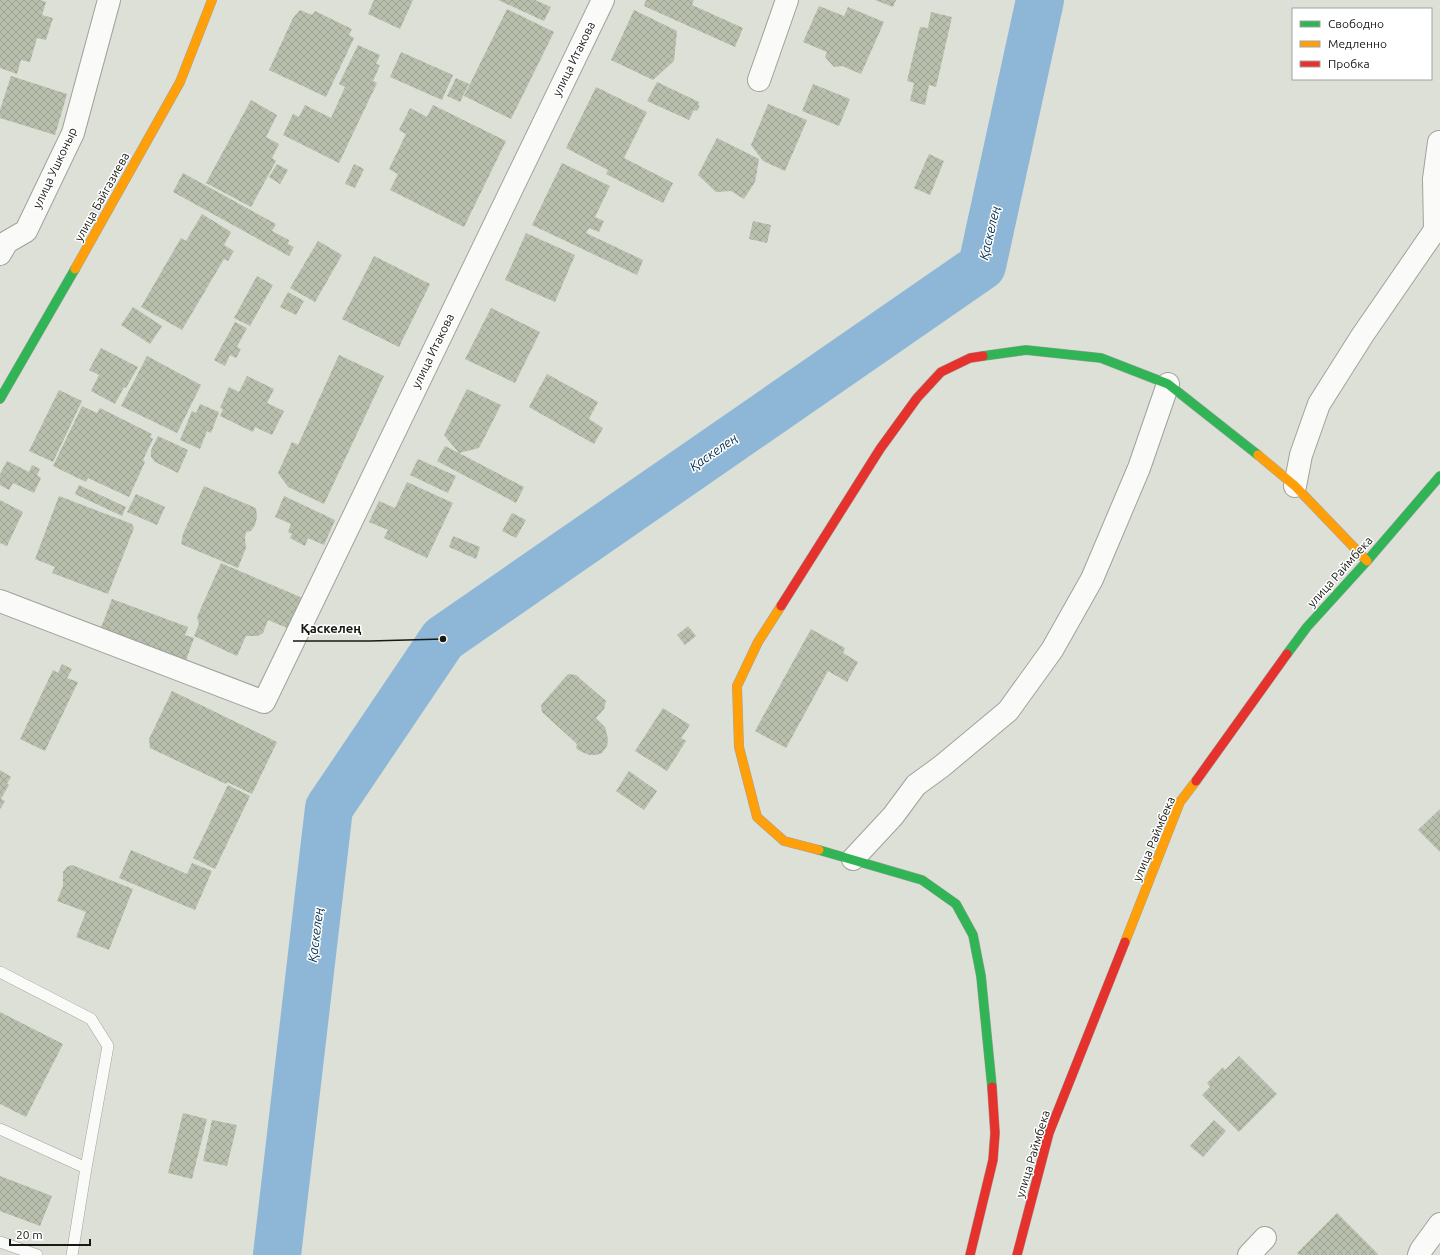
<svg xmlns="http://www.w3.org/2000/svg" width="1440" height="1255" viewBox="0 0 1440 1255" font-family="Ubuntu,sans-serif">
	<defs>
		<pattern id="building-cross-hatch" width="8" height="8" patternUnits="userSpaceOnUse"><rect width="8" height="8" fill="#b8bfad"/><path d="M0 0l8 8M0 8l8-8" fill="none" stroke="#9da494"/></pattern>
	</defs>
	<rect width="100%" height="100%" fill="#dce0d6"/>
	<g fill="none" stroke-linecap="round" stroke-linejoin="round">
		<path stroke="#8eb7d7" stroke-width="48" d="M277 1255 329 808 443 639 982 266 1040 0"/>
	</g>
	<path fill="url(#building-cross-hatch)" d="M0 0H40L46 2 42 15 53 18 46 40 37 38 30 62 21 60 17 74 0 68Z
		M374 0H413L400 29 368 14Z
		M498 0H535L551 7 544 21Z
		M646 0H694L692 5 743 28 735 47 644 6Z
		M875 0H896L893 7Z
		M819 6 844 16 848 7 884 22 861 74 842 66 834 67 825 57 827 52 803 42Z
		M507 9 554 32 511 119 464 96Z
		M300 10 312 15 315 11 352 29 349 35 354 38 326 97 269 70 293 18Z
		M634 10 677 31 674 61 653 80 611 60Z
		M931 12 952 17 936 87 929 85 925 105 910 101 914 83 907 81 920 27 928 28Z
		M358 45 380 55 376 64 380 65 373 81 377 83 339 163 283 135 293 114 299 117 305 105 331 118 345 87 339 84Z
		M401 52 453 75 442 100 390 77Z
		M11 76 67 94 55 135 0 118V110Z
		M456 78 469 84 460 102 447 96Z
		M657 82 699 102 698 105 700 106 697 111 694 110 689 120 647 101Z
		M813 84 850 99 839 126 802 111Z
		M596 87 647 112 624 158 673 183 663 203 606 174 608 170 566 148Z
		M251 100 277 115 266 137 279 144 272 158 276 161 251 207 206 183Z
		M768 104 807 120 785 171 763 161 751 145Z
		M433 105 506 141 464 227 390 190 398 174 389 169 406 134 399 130 410 108 427 117Z
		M717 138 759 159 755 182 744 199 731 191 716 192 698 175Z
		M929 154 944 161 930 195 914 188Z
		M562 163 610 186 595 217 604 221 599 232 589 228 586 233 643 260 637 275 532 225Z
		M277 164 288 170 280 184 269 177Z
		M354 164 364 169 355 188 345 184Z
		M183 173 276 224 272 231 289 240 288 244 294 247 289 256 173 192Z
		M202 214 231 232 224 245 234 251 228 261 224 259 182 330 141 307 181 238 186 241Z
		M753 221 771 225 767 243 749 239Z
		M526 233 575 255 555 302 505 280Z
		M318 241 342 255 315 302 290 288Z
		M374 256 430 284 399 347 342 319Z
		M257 276 273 285 250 326 234 318Z
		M288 292 304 301 296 315 280 307Z
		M133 307 162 326 150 344 121 325Z
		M491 308 540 332 515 383 465 359Z
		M235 322 247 328 237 347 241 349 236 358 230 355 225 366 214 360Z
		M101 348 138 367 126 388 124 387 115 404 91 391 99 375 89 370Z
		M339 355 384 376 324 504 288 487 278 473 292 442 298 445Z
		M147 356 201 385 177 433 121 406Z
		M547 374 598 402 589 419 603 428 594 444 529 407Z
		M247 376 274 389 267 403 284 411 272 435 255 427 253 432 220 416 223 409 220 408 229 387 239 392Z
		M467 389 501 405 479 448 459 453 524 487 516 503 437 461 445 446 459 453 444 435Z
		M59 390 82 401 53 462 29 451Z
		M200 404 219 412 211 433 207 431 200 449 180 440 192 411 196 413Z
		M82 406 97 413 100 408 152 434 150 437 153 439 143 460 145 462 129 497 88 478 86 482 53 466Z
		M158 436 188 450 178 473 155 462 151 457V450Z
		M418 459 456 476 448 493 410 475Z
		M7 461 29 472 32 465 40 469 37 475 41 478 34 493 13 483 9 490 0 485V474Z
		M407 482 453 503 427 558 384 538 388 530 369 522 379 501 395 508Z
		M79 485 126 507 122 516 75 494Z
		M204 486 256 508 257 517 255 525 251 531 246 532 245 538 246 548 238 568 181 544 183 534Z
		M136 494 165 507 157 525 127 512Z
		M59 496 132 524 134 528 108 594 52 573 55 567 35 559Z
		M284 496 335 520 324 545 308 538 305 546 290 538 292 534 288 532 291 524 275 517Z
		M0 500 23 512 7 546 0 543Z
		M512 513 526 520 516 538 502 531Z
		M453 536 480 547 476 559 449 547Z
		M221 563 305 599 292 630 268 620 263 633 258 636H246L237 656 194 636 199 624 197 617Z
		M112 599 188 627 185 635 194 638 183 669 97 638Z
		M688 626 696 636 685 645 677 635Z
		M811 629 845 648 843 653 858 662 847 682 828 671 786 748 755 731Z
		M62 664 72 669 67 678 78 682 45 751 20 739 53 670 58 673Z
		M568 674 576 675 606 701 604 709 596 718 605 727 608 739 607 746 602 753 596 755H589L580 751 576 748 577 744 542 712 541 705Z
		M172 691 277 742 252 794 227 782 226 784 150 748 149 739Z
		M663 708 690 725 681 738 686 741 667 771 635 751Z
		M0 770 11 777 7 784 9 785 1 799 5 801 0 809Z
		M629 771 657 791 644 810 616 791Z
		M228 785 250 796 215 869 193 858Z
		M1440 809V852L1418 830Z
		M131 850 187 874 192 863 212 871 195 910 119 878Z
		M72 865 133 889 109 950 76 937 86 912 57 901 63 886V872L67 867Z
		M0 1012 63 1044 26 1117 0 1104Z
		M1239 1056 1277 1094 1239 1132 1202 1095 1210 1087 1207 1083 1223 1067 1225 1070Z
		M183 1113 207 1119 192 1179 168 1173Z
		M212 1120 237 1125 227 1166 203 1161Z
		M1214 1120 1226 1131 1203 1157 1190 1146Z
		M0 1176 52 1196 40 1226 0 1211Z
		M1337 1213 1378 1254 1377 1255H1299L1297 1253Z"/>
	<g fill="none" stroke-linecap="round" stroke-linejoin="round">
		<defs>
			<path id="lane" d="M0 972 91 1019 108 1046 86 1168 72 1255
				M0 1129 86 1168
				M0 1242 37 1255"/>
			<path id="street" d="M759 80 787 0
				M0 254 7 242 26 231 73 133 109 0
				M1295 486 1301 455 1319 404 1362 336 1435 230 1434 179 1439 142
				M0 601 264 702 603 0
				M853 859 893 816 916 785 942 766 1008 711 1052 650 1092 579 1139 468 1168 384
				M1249 1255 1265 1238
				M1419 1255 1421 1250 1440 1224"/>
			<path id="fast" d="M983 356 1026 350 1101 358 1168 384 1258 455
				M0 399 75 269
				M1287 654 1307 627 1367 561 1440 476
				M819 850 922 880 956 904 973 935 981 976 992 1087"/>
			<path id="slow" d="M75 269 180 82 212 0
				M1258 455 1295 486 1367 561
				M781 606 758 642 737 686 739 747 757 817 784 841 819 850
				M1125 942 1180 802 1196 781"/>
			<path id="jam" d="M781 606 880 449 917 398 941 372 970 358 983 356
				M1196 781 1287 654
				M970 1255 993 1160 995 1133 992 1087
				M1017 1255 1049 1133 1125 942"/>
		</defs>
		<use href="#lane" stroke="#a0a29c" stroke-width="12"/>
		<use href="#street" stroke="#a0a29c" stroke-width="24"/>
		<use href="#fast" stroke="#a0a29c" stroke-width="10"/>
		<use href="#slow" stroke="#a0a29c" stroke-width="10"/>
		<use href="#jam" stroke="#a0a29c" stroke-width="10"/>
		<use href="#lane" stroke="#fafaf9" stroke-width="11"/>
		<use href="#street" stroke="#fafaf9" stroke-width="22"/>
		<use href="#fast" stroke="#30b455" stroke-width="9"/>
		<use href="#slow" stroke="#ff9f0a" stroke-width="9"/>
		<use href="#jam" stroke="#e5322d" stroke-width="9"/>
	</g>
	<g text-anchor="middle" stroke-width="3" stroke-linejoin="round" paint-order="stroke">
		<g font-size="12" fill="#171914" stroke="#fff">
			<text transform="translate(574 59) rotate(-64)" y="4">улица Итакова</text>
			<text transform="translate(55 168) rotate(-65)" y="4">улица Ушконыр</text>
			<text transform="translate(102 197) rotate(-61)" y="4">улица Байгазиева</text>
			<text transform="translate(433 351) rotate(-64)" y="4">улица Итакова</text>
			<text transform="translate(1340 572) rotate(-48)" y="4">улица Раймбека</text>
			<text transform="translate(1154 839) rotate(-67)" y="4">улица Раймбека</text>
			<text transform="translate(1033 1154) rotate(-73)" y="4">улица Раймбека</text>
		</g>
		<g font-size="13" font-style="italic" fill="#002d4d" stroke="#fff">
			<text transform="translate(989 233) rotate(-77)" y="5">Қаскелең</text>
			<text transform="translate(713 452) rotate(-35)" y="5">Қаскелең</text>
			<text transform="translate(315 935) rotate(-83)" y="5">Қаскелең</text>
		</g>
	</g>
	<path fill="none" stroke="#171914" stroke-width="1.5" d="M443 639L370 641H293"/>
	<circle fill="#171914" stroke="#fff" stroke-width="1.5" cx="443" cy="639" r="4"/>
	<g font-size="13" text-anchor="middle" font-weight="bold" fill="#171914" stroke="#fff" stroke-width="3" stroke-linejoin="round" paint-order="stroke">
		<text x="331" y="633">Қаскелең</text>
	</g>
	<rect x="1292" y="8" width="140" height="72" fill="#ffffff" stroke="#a2a3a1"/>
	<rect x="1300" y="21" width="20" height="6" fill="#30b455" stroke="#a2a3a1"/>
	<text x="1328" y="28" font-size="12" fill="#171914">Свободно</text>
	<rect x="1300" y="41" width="20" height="6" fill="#ff9f0a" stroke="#a2a3a1"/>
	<text x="1328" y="48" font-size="12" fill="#171914">Медленно</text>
	<rect x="1300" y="61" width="20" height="6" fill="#e5322d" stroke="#a2a3a1"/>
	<text x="1328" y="68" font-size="12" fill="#171914">Пробка</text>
	<path d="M10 1239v6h80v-6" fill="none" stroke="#171914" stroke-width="2"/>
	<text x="16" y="1239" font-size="12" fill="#171914" stroke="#ffffff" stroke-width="3" paint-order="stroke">20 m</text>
</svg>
